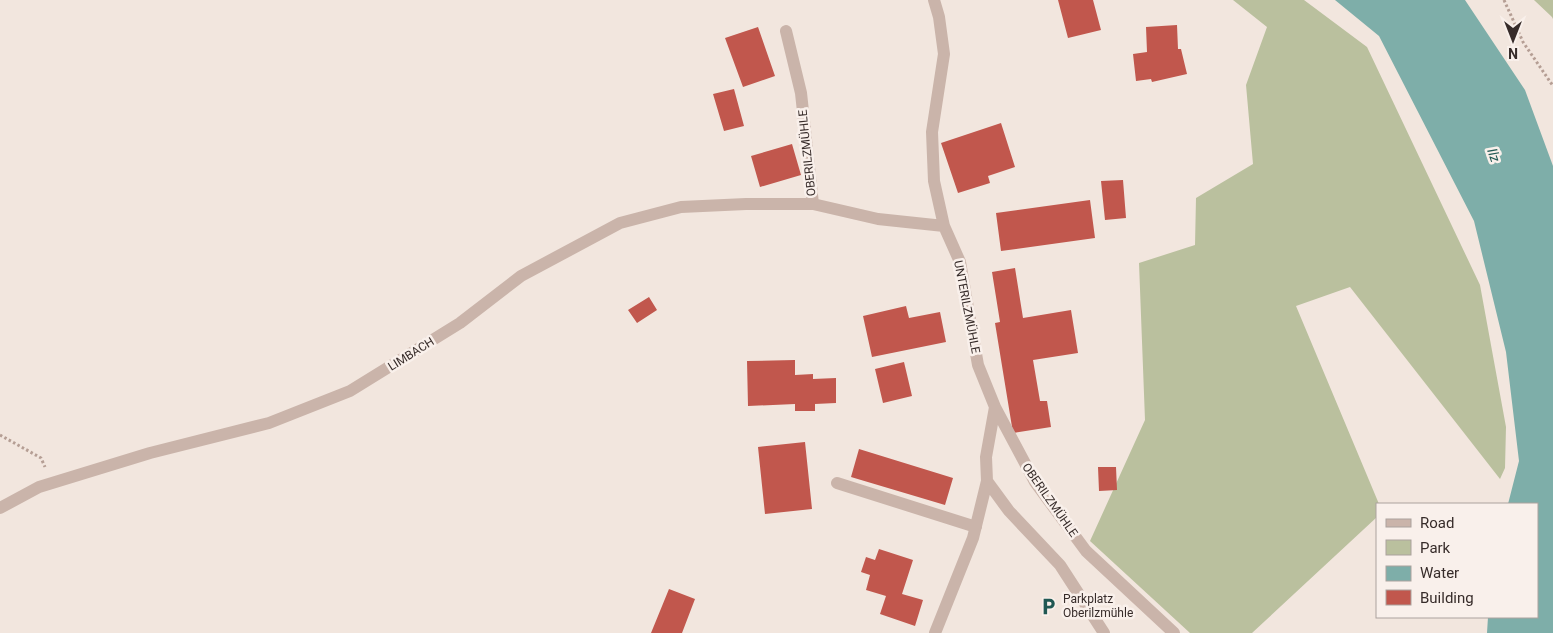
<svg xmlns="http://www.w3.org/2000/svg" width="1553" height="633" viewBox="0 0 1553 633" font-family="Roboto,sans-serif">
	<rect width="100%" height="100%" fill="#f2e6de"/>
	<path fill="#bac09e" d="M1233 0H1304L1367 47 1480 285 1506 427 1505 468 1500 479 1350 287 1296 306 1379 504H1377V517L1252 633H1190L1090 541 1145 420 1139 263 1195 245 1196 198 1253 164 1246 85 1267 27Z
		M1534 0H1553V19L1552 17Z"/>
	<path fill="#7eaea9" d="M1335 0H1465L1525 90 1553 166V633H1487L1488 617H1537V504H1508L1519 461 1506 352 1474 221 1379 36Z"/>
	<path fill="#c1574d" d="M1058 0H1093L1101 30 1068 38Z
		M1177 25 1178 49H1181L1187 74 1152 82 1151 79 1136 81 1133 54 1147 52 1146 27Z
		M758 27 775 76 743 87 725 38Z
		M734 89 744 126 724 131 713 94Z
		M1001 123 1015 167 988 176 990 183 958 193 941 143Z
		M792 144 801 175 760 187 751 156Z
		M1123 180 1126 218 1105 220 1101 181Z
		M1090 200 1095 238 1001 251 996 213Z
		M1015 268 1023 318 1071 310 1078 353 1033 360 1040 401H1047L1051 427 1013 433 995 323 1000 322 992 272Z
		M649 297 657 310 637 323 628 310Z
		M906 306 909 318 940 312 946 342 872 357 863 316Z
		M795 360V375L813 374V379L836 378V403L815 404V411H795V404L748 406 747 361Z
		M904 362 912 396 883 403 875 369Z
		M805 442 812 509 765 514 758 447Z
		M859 449 953 478 945 505 851 477Z
		M1098 467H1116L1117 490 1099 491Z
		M879 549 913 560 902 594 923 600 915 626 880 614 886 596 866 590 870 575 861 572 866 557 875 560Z
		M669 589 695 599 682 633H651Z"/>
	<g fill="none" stroke-linecap="round" stroke-linejoin="round">
		<path stroke="#b59e94" stroke-width="3" stroke-dasharray="2.5 2.5" stroke-linecap="butt" d="M1504 0 1523 42 1553 86
			M0 435 41 458 45 467"/>
		<path stroke="#cab4aa" stroke-width="12" d="M934 0 939 17 944 54 932 132 934 181 944 226 960 262 978 365 995 407 1035 482 1086 551 1174 633
			M786 31 801 93 813 204
			M987 481 1009 511 1060 565 1104 633
			M837 483 976 527
			M0 508 39 487 150 453 269 423 350 391 460 323 521 276 620 223 681 207 746 204H813L878 219 944 226
			M935 633 973 538 987 481 986 457 995 407"/>
	</g>
	<defs>
		<symbol id="parking-bare" viewBox="-9 -9 18 18"><path d="M-3.5-5.5H1a3.5 3.5 0 0 1 0 7H-1V5.5H-3.5ZM-1-3.4V-.6H.8a1.4 1.4 0 0 0 0-2.8Z" fill="#205853" stroke="#f9f0eb" stroke-width="2.5" paint-order="stroke"/></symbol>
	</defs>
	<g fill-rule="evenodd">
		<use href="#parking-bare" x="1036" y="594" width="25" height="25"/>
	</g>
	<g text-anchor="middle" stroke-width="5" stroke-linejoin="round" paint-order="stroke">
		<g font-size="12" fill="#372c2a" stroke="#f9f0eb">
			<text transform="translate(807 153) rotate(-96)" y="4">OBERILZMÜHLE</text>
			<text transform="translate(967 307) rotate(79)" y="4">UNTERILZMÜHLE</text>
			<text transform="translate(411 354) rotate(-32)" y="4">LIMBACH</text>
			<text transform="translate(1050 500) rotate(55)" y="4">OBERILZMÜHLE</text>
		</g>
		<g font-size="12" fill="#372c2a" stroke="#f9f0eb" text-anchor="start">
			<text x="1063" y="603">Parkplatz<tspan x="1063" dy="14">Oberilzmühle</tspan></text>
		</g>
		<g font-size="14" font-style="italic" fill="#205853" stroke="#f9f0eb">
			<text transform="translate(1494 155) rotate(70)" y="5">Ilz</text>
		</g>
	</g>
	<rect x="1376" y="503" width="162" height="115" fill="#f9f0eb" stroke="#aba29e"/>
	<rect x="1386" y="519" width="25" height="8" fill="#cab4aa" stroke="#aba29e"/>
	<text x="1420" y="528" font-size="15" fill="#372c2a">Road</text>
	<rect x="1386" y="540" width="25" height="15" fill="#bac09e" stroke="#aba29e"/>
	<text x="1420" y="553" font-size="15" fill="#372c2a">Park</text>
	<rect x="1386" y="566" width="25" height="15" fill="#7eaea9" stroke="#aba29e"/>
	<text x="1420" y="578" font-size="15" fill="#372c2a">Water</text>
	<rect x="1386" y="590" width="25" height="15" fill="#c1574d" stroke="#aba29e"/>
	<text x="1420" y="603" font-size="15" fill="#372c2a">Building</text>
	<g transform="translate(1513 40) rotate(180)" stroke="#f9f0eb" stroke-width="4" paint-order="stroke">
	<path d="M0-4L9 19L0 12L-9 19Z" fill="#372c2a"/>
	<text y="-8" font-size="14" font-weight="bold" text-anchor="middle" fill="#372c2a">N</text>
	</g>
</svg>
